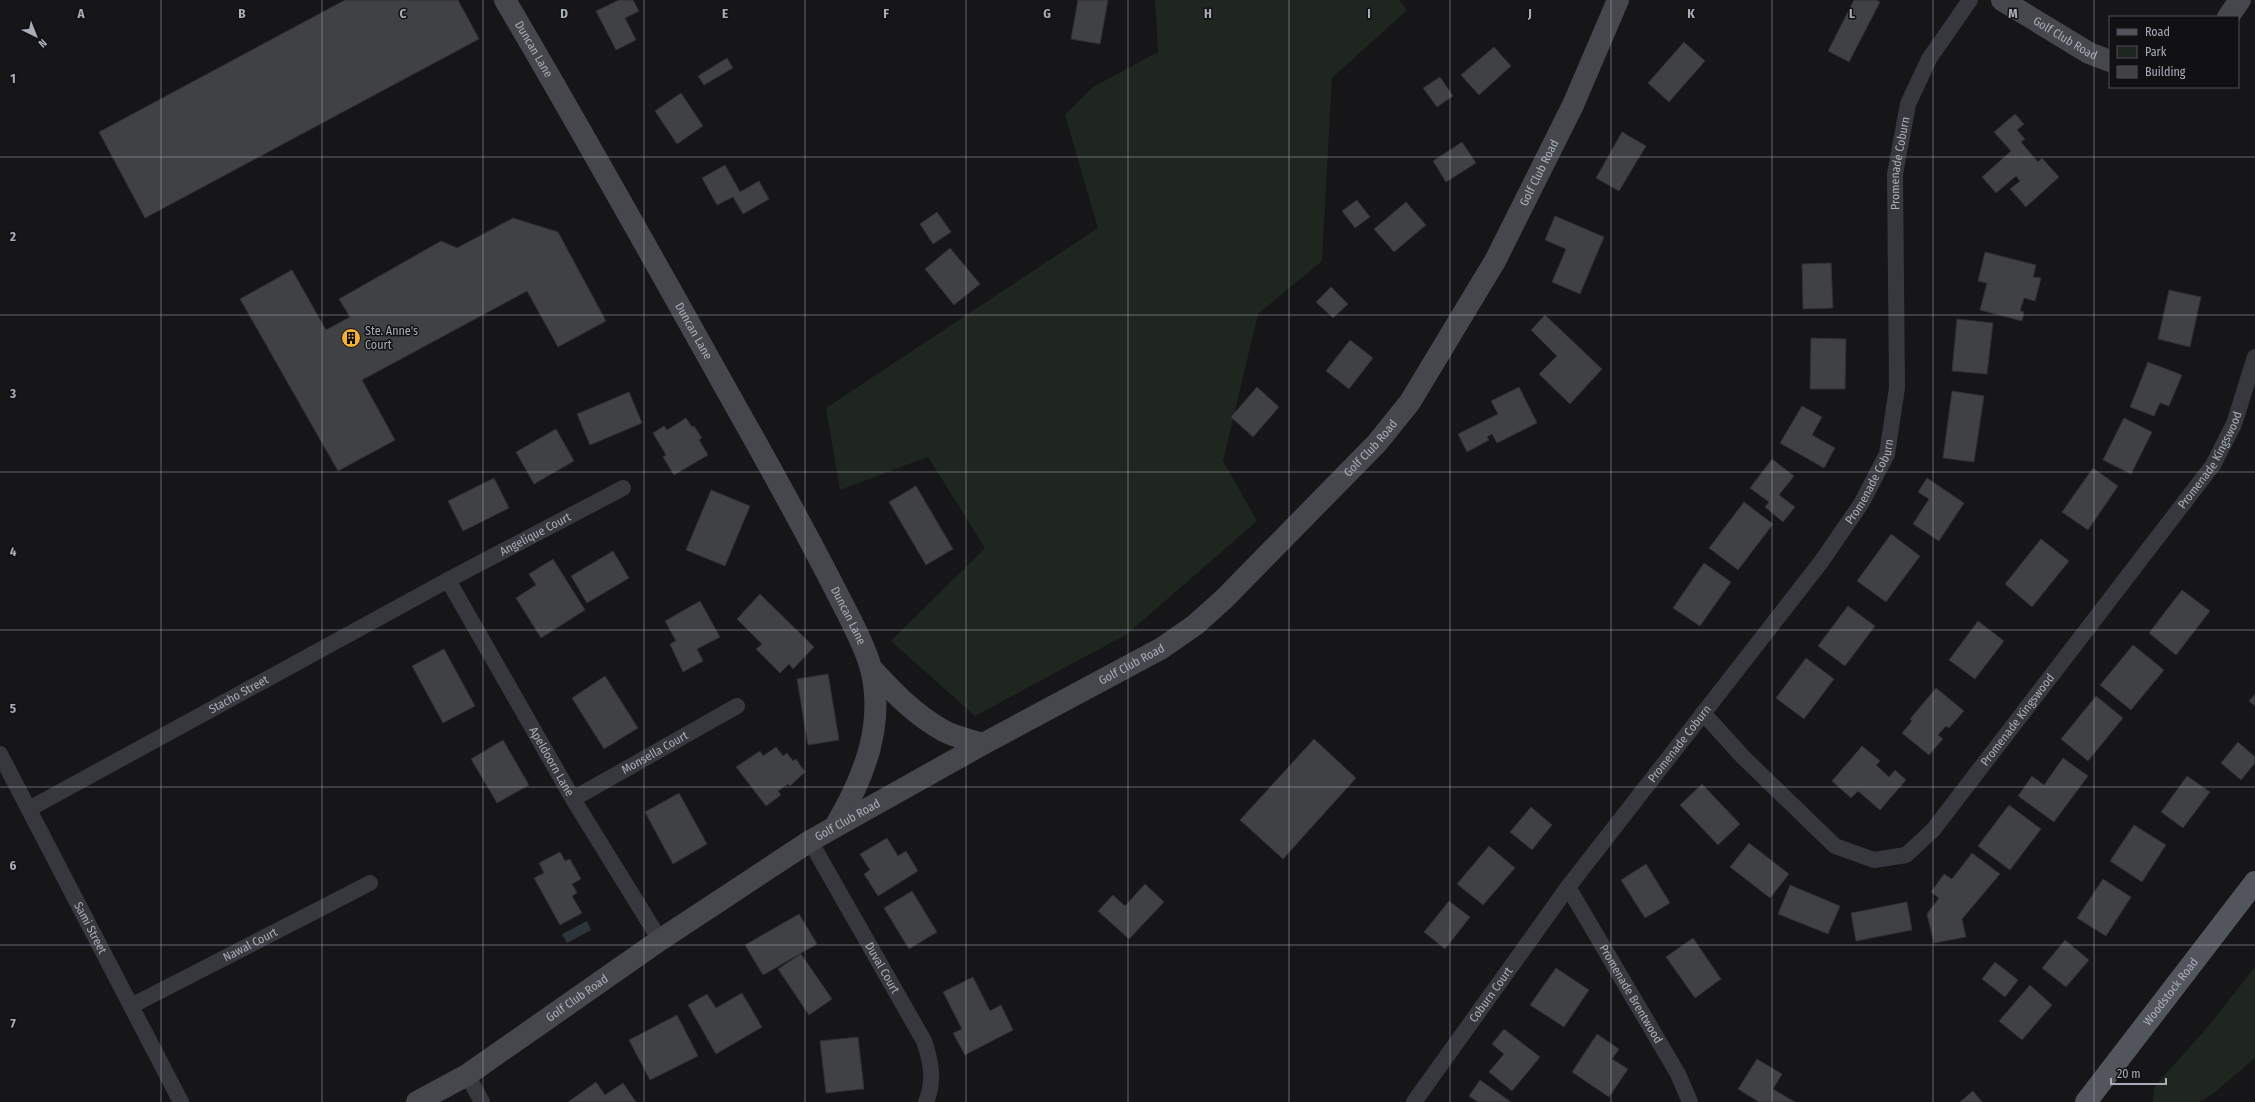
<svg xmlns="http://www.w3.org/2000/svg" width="2255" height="1102" viewBox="0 0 2255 1102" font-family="'Fira Sans Condensed',sans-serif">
	<rect width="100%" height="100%" fill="#161618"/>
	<path fill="#1e261f" d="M1155 0H1399L1407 10 1332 78 1322 261 1258 314 1223 461 1257 521 1127 634 975 716 891 641 985 548 928 457 840 490 826 408 1098 228 1065 115 1093 87 1158 52Z
		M2255 967V1058L2215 1092 2200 1102H2153L2154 1089 2160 1080 2206 1029Z"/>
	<path fill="#2c353c" d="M587 921 591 930 567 943 562 934Z"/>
	<path fill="#404145" stroke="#303034" d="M345 0H458L479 39 145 218 99 132Z
		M619 0H633L639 11 625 18 636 40 616 50 596 11Z
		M1078 0H1108L1100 44 1071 39Z
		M1854 0H1876L1880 2 1849 62 1828 51Z
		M1684 42 1705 61 1669 102 1648 83Z
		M1494 47 1511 66 1479 95 1461 75Z
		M727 58 733 68 704 85 698 76Z
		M1440 77 1453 96 1437 107 1423 88Z
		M681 93 703 126 677 144 655 111Z
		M2015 114 2024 124 2017 130 2025 139 2021 142 2038 162 2042 158 2059 177 2026 207 2010 189 2020 181 2016 176 1996 193 1982 177 2011 151 1994 132Z
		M1622 132 1646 146 1619 191 1596 178Z
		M1462 142 1476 163 1446 182 1433 161Z
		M725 165 740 192 759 181 769 199 743 214 733 197 717 205 702 178Z
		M1357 200 1370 217 1355 228 1342 211Z
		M1406 202 1426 225 1394 252 1374 229Z
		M937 212 951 232 933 244 920 224Z
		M1555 216 1604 237 1580 294 1552 282 1566 249 1545 240Z
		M513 218 558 232 606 321 558 347 527 291 362 380 395 440 338 471 240 299 292 270 326 330 350 317 339 299 441 241 457 248Z
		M950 248 980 284 954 305 925 269Z
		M1985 252 2036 265 2033 277 2041 278 2035 301 2024 298 2020 311 2024 312 2022 321 1980 310 1987 283 1978 281Z
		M1831 263 1833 308 1803 309 1802 264Z
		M1331 287 1348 304 1333 318 1316 302Z
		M2169 290 2201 297 2190 347 2158 339Z
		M1545 315 1602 369 1570 404 1539 374 1557 356 1531 330Z
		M1957 319 1993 323 1987 374 1952 371Z
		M1811 338 1846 339 1845 389H1810Z
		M1350 340 1373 358 1349 389 1326 371Z
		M2148 362 2182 375 2169 406 2160 403 2154 416 2130 407Z
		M1257 387 1279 407 1253 437 1231 417Z
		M1519 387 1537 423 1497 443 1492 434 1487 437 1489 440 1467 452 1458 434 1498 414 1491 401Z
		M1952 391 1984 396 1974 462 1943 458Z
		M629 392 642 423 590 445 577 414Z
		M1802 406 1822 417 1812 435 1835 448 1824 468 1780 443Z
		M686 418 692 427 694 426 702 438 699 440 708 455 674 475 663 457 666 455 653 433 664 426 667 430Z
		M2124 418 2152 432 2131 474 2103 460Z
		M556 429 574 461 534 484 516 452Z
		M1772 459 1794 476 1779 495 1795 507 1783 522 1765 507 1769 502 1750 488Z
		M2093 468 2118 486 2088 530 2062 512Z
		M494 478 509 508 463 531 448 501Z
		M1927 478 1964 503 1939 541 1913 524 1929 499 1918 492Z
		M916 486 953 549 926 565 889 502Z
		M711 490 750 506 725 566 686 550Z
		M1744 502 1773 524 1738 570 1709 548Z
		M1891 534 1920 556 1886 602 1857 581Z
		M2041 539 2069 561 2032 607 2005 584Z
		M613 551 629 578 587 603 571 576Z
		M553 559 585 610 541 638 516 598 536 585 529 574Z
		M1704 563 1731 582 1700 626 1673 608Z
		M2182 590 2210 611 2176 655 2149 633Z
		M760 594 814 647 793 669 789 664 780 673 756 649 762 644 737 619Z
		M700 601 720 637 697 649 703 661 683 672 670 644 676 641 665 621Z
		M1848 606 1875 626 1845 666 1818 646Z
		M1978 621 2004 641 1975 679 1949 660Z
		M2133 645 2164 670 2131 710 2100 685Z
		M444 649 475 706 443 723 412 666Z
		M1806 658 1834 679 1804 719 1776 698Z
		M828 674 839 740 808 745 797 679Z
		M605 676 638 728 604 749 572 698Z
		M1936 688 1964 711 1949 728 1946 726 1938 735 1943 739 1929 755 1902 733 1912 721 1910 719Z
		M2255 694V706L2249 701Z
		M2096 696 2123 718 2088 761 2061 739Z
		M1314 739 1356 778 1283 859 1240 820Z
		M503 740 529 785 497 803 471 759Z
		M2238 742 2255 757V763L2241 780 2221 763Z
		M1862 746 1880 761 1876 765 1889 777 1895 770 1906 780 1880 810 1858 791 1851 798 1832 781Z
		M776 747 783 756 787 753 793 761 796 759 805 772 790 786 788 784 778 791 781 795 766 806 736 767 760 751 763 756Z
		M2063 758 2088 776 2054 822 2018 796 2032 776 2044 785Z
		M2187 776 2210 792 2183 828 2161 812Z
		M1702 784 1740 824 1718 845 1680 805Z
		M679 793 707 844 673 864 645 812Z
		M2009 805 2041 829 2010 870 1978 846Z
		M1531 807 1552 825 1532 850 1510 832Z
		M2134 825 2166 845 2142 882 2110 861Z
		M887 838 898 856 906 851 918 871 878 896 864 874 870 870 860 854Z
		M1749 843 1789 874 1770 898 1730 867Z
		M1489 846 1515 868 1483 905 1457 884Z
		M560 852 565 861 570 859 581 879 572 884 577 893 572 896 582 913 560 925 534 878 544 873 539 863Z
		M1972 853 2000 874 1962 919 1966 937 1934 943 1927 914 1939 898 1931 892 1944 874 1952 879Z
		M1646 864 1670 903 1645 918 1621 880Z
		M2103 879 2131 897 2106 936 2077 918Z
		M1145 884 1164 902 1129 939 1098 911 1113 895 1125 906Z
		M1790 885 1840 906 1828 934 1778 914Z
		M912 891 937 932 909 949 884 908Z
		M1449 901 1470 917 1445 949 1424 932Z
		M1907 902 1912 930 1856 941 1851 913Z
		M799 914 817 944 763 975 745 945Z
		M1693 938 1721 979 1695 998 1666 957Z
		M2065 940 2089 960 2066 987 2042 968Z
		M801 954 832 999 809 1015 778 969Z
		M1995 962 2018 980 2005 997 1982 979Z
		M1556 968 1589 990 1564 1027 1530 1005Z
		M973 977 990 1011 1001 1005 1013 1030 965 1055 953 1033 962 1029 943 992Z
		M2030 985 2052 1005 2022 1040 1999 1021Z
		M742 993 762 1027 716 1054 688 1005 707 994 716 1008Z
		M677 1015 698 1056 650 1080 629 1040Z
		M1504 1029 1540 1057 1512 1091 1489 1072 1504 1054 1492 1044Z
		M1597 1034 1619 1049 1612 1059 1628 1069 1609 1097 1572 1072Z
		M858 1037 864 1089 826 1093 820 1041Z
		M1757 1059 1782 1074 1773 1089 1795 1102H1759L1738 1089Z
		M1480 1080 1511 1102H1478L1469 1096Z
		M596 1082 605 1095 623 1083 636 1102H568Z
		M1973 1091 1982 1102H1960Z"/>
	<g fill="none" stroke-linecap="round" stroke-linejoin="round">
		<g stroke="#37383d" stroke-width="16">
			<path id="s1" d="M448 580 573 799 660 940"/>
			<path id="s2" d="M1703 713 1743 757 1835 846 1874 860 1906 855 1933 830 2213 465 2234 424 2255 357"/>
			<path id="s3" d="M0 754 181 1102"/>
			<path id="s4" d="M573 799 737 706"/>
			<path id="s5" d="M29 809 448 580 623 488"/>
			<path id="s6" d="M810 841 924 1041C931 1061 935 1081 926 1102"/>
			<path id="s7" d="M1568 887 1678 1074 1690 1102"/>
			<path id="s8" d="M131 1006 370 883"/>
			<path d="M467 1075 482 1102"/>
			<path id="s9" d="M1414 1102 1568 887 1821 562 1861 504 1887 454 1897 388 1895 174 1908 104 1929 59 1970 0"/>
		</g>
		<g stroke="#45474d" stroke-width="22">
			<path id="s10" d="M505 0C590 144 671 291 753 437 782 489 810 540 837 593 847 613 866 647 871 669 885 724 864 777 837 823"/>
			<path id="s11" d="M2002 0 2089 53 2110 61"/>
			<path d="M2228 17 2240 0"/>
			<path d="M871 668C893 692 915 715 944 731 955 737 970 740 983 744"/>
			<path id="s12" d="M417 1102 467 1075 660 940 810 841 983 744 1162 648 1195 625 1224 599 1377 443 1410 402 1495 261 1573 105 1618 0"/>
		</g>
		<path stroke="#53555c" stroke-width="22" id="s13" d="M2086 1102 2255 882"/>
	</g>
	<path fill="none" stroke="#a8adb8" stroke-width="1" stroke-opacity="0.55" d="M161 0V1102M322 0V1102M483 0V1102M644 0V1102M805 0V1102M966 0V1102M1128 0V1102M1289 0V1102M1450 0V1102M1611 0V1102M1772 0V1102M1933 0V1102M2094 0V1102M0 157H2255M0 315H2255M0 472H2255M0 630H2255M0 787H2255M0 945H2255"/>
	<defs>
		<symbol id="building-disc" viewBox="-11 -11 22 22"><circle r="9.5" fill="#f2b134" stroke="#111113"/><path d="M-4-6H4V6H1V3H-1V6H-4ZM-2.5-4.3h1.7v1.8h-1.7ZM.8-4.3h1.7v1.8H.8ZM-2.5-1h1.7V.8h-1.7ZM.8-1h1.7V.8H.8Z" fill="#111"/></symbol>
	</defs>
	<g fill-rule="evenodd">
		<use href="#building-disc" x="340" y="327" width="22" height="22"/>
	</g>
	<g text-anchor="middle" stroke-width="3" stroke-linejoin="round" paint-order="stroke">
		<g font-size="12" fill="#a8adb8" stroke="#111113">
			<text dy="4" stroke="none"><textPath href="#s11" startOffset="74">Golf Club Road</textPath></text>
			<text dy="4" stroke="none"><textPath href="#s10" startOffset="57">Duncan Lane</textPath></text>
			<text dy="4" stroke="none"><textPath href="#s9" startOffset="1095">Promenade Coburn</textPath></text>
			<text dy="4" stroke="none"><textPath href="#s12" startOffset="1487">Golf Club Road</textPath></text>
			<text dy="4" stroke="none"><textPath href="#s10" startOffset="381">Duncan Lane</textPath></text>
			<text dy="4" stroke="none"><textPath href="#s12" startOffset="1163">Golf Club Road</textPath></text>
			<text dy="4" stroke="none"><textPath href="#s2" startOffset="761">Promenade Kingswood</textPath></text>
			<text dy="4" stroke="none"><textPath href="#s9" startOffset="771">Promenade Coburn</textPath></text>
			<text dy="4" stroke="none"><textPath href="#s5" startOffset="576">Angelique Court</textPath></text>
			<text dy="4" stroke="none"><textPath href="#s10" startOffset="705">Duncan Lane</textPath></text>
			<text dy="4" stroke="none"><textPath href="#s12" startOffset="839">Golf Club Road</textPath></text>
			<text dy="4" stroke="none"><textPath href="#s5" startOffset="239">Stacho Street</textPath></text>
			<text dy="4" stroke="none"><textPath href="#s2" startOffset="437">Promenade Kingswood</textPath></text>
			<text dy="4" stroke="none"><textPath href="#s9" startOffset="446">Promenade Coburn</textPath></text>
			<text dy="4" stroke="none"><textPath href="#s4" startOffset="94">Monsella Court</textPath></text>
			<text dy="4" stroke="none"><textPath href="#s1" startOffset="209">Apeldoorn Lane</textPath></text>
			<text dy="4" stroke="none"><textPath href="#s12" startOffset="515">Golf Club Road</textPath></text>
			<text dy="4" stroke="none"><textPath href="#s3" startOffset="196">Sami Street</textPath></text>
			<text dy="4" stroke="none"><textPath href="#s8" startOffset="134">Nawal Court</textPath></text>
			<text dy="4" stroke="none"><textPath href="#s6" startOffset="146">Duval Court</textPath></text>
			<text dy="4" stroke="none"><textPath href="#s13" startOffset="139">Woodstock Road</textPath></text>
			<text dy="4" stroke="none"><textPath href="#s9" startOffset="132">Coburn Court</textPath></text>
			<text dy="4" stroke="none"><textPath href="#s7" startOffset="124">Promenade Brentwood</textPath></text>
			<text dy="4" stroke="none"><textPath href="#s12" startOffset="191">Golf Club Road</textPath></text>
		</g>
		<g font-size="12" fill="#a8adb8" stroke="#111113" text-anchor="start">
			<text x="365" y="335">Ste. Anne's<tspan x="365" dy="14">Court</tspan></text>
		</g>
	</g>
	<g font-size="13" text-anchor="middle" font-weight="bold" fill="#a8adb8" stroke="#111113" stroke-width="3" stroke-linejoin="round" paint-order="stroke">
		<text x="81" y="18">A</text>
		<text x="242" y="18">B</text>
		<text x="403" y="18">C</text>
		<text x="564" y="18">D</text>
		<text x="725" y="18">E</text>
		<text x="886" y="18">F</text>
		<text x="1047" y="18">G</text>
		<text x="1208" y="18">H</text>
		<text x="1369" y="18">I</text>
		<text x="1530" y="18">J</text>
		<text x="1691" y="18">K</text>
		<text x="1852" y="18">L</text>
		<text x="2013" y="18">M</text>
		<text x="13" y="83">1</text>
		<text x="13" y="241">2</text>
		<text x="13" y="398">3</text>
		<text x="13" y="556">4</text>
		<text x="13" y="713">5</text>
		<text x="13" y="870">6</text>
		<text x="13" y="1028">7</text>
	</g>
	<rect x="2109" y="16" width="130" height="72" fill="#111113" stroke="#4d4f55"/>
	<rect x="2117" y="29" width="20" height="6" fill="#53555c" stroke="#4d4f55"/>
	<text x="2145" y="36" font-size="12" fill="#a8adb8">Road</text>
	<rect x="2117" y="46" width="20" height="12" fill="#1e261f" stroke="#4d4f55"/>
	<text x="2145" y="56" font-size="12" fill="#a8adb8">Park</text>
	<rect x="2117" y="66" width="20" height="12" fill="#404145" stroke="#4d4f55"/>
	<text x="2145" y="76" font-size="12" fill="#a8adb8">Building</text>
	<g transform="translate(36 36) rotate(137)" stroke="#111113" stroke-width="3" paint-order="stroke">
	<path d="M0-3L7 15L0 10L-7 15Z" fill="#a8adb8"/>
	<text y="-6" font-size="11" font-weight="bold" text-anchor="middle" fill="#a8adb8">N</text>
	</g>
	<path d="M2111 1078v6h55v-6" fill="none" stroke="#a8adb8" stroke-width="2"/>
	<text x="2117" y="1078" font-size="12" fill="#a8adb8" stroke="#111113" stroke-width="3" paint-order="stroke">20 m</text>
</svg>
